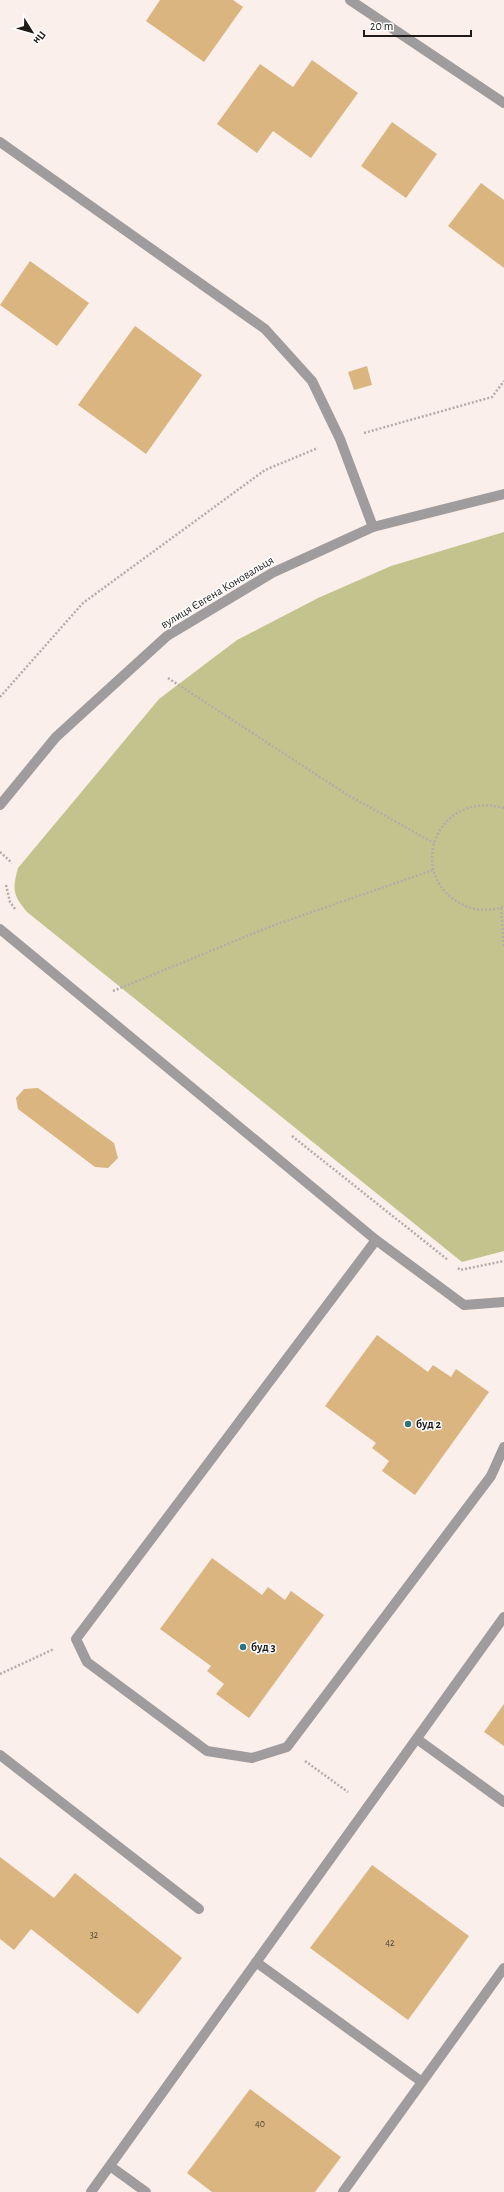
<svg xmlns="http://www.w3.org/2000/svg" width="504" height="2192" viewBox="0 0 504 2192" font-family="'Alegreya Sans',sans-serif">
	<rect width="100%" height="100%" fill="#faefeb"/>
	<path fill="#c3c48d" d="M504 532V1251L462 1262 27 912C13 895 12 890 18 868L159 699 237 640 318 598 391 566Z"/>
	<path fill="#dbb57f" d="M160 0H233L243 7 204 62 146 21Z
		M312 60 358 93 311 158 273 131 257 153 217 124 260 64 293 87Z
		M392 122 437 154 406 198 361 166Z
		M481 183 504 200V268L448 226Z
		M30 261 89 303 57 346 0 305Z
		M135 326 202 375 146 454 78 405Z
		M367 366 372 385 354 390 348 372Z
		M38 1088 114 1143 118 1158 108 1168 95 1167 18 1109 16 1098 24 1089Z
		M377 1335 428 1372 433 1365 451 1377 456 1369 489 1392 415 1495 382 1471 389 1461 372 1448 376 1443 325 1406Z
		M212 1558 262 1595 268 1587 285 1600 291 1591 324 1615 249 1718 216 1694 224 1684 207 1671 211 1666 160 1629Z
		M504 1704V1746L484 1732Z
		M0 1857 54 1898 75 1873 182 1958 138 2014 31 1929 14 1950 0 1939Z
		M372 1865 469 1936 408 2020 310 1948Z
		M250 2089 341 2157 315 2192H212L187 2173Z"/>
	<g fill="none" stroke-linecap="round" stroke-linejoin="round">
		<path stroke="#b4aca9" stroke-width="2.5" stroke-dasharray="2 2" stroke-linecap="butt" d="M364 433 492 397 504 381
			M168 678 346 794 434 843
			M0 697 83 603 265 470 318 448
			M504 808C433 789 403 881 468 907 478 911 494 911 504 906
			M0 852 12 863
			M6 885 10 902 15 909
			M501 908 504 947
			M113 991 269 927 433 870
			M292 1136 448 1260
			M458 1268 460 1270 504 1261
			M0 1674 54 1649
			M305 1761 348 1792"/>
		<path stroke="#a09b9c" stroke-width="10" d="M0 142 265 329 312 381 340 439 373 527
			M0 929 376 1240 464 1305 504 1302
			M376 1240 76 1639 87 1662 207 1751 252 1758 287 1747 491 1476 504 1447
			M417 1739 504 1802
			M0 1755 199 1909
			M256 1962 422 2082
			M110 2166 146 2192
			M91 2192 504 1617
			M343 2192 504 1968"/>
		<path stroke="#a09b9c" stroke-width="10" d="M350 0 504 103"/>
		<path stroke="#a09b9c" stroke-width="10" d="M0 805 56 737 167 636 272 573 373 527 504 494"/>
	</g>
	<g fill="#2b747d" stroke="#fff" stroke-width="1.5">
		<circle cx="408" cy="1424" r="4"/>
		<circle cx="243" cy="1647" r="4"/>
	</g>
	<g text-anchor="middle" stroke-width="3" stroke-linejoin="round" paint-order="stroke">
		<g font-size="10" fill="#4d4232">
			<text x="94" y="1938">32</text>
			<text x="390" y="1946">42</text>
			<text x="260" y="2127">40</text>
		</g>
		<g font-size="12" fill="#1e1b19" stroke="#fff">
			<text transform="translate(217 592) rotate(-31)" y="4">вулиця Євгена Коновальця</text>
		</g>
		<g font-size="12" font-weight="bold" fill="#1e1b19" stroke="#fff" text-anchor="start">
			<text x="416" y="1428">буд 2</text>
			<text x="251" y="1651">буд 3</text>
		</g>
	</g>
	<g transform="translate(32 32) rotate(127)" stroke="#ffffff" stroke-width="3" paint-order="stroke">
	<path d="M0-3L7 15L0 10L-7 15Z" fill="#1e1b19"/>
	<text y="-6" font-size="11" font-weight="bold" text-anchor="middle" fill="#1e1b19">Пн</text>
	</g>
	<path d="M364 30v6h107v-6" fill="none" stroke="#1e1b19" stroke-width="2"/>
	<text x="370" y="30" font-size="12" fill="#1e1b19" stroke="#ffffff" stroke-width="3" paint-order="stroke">20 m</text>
</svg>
